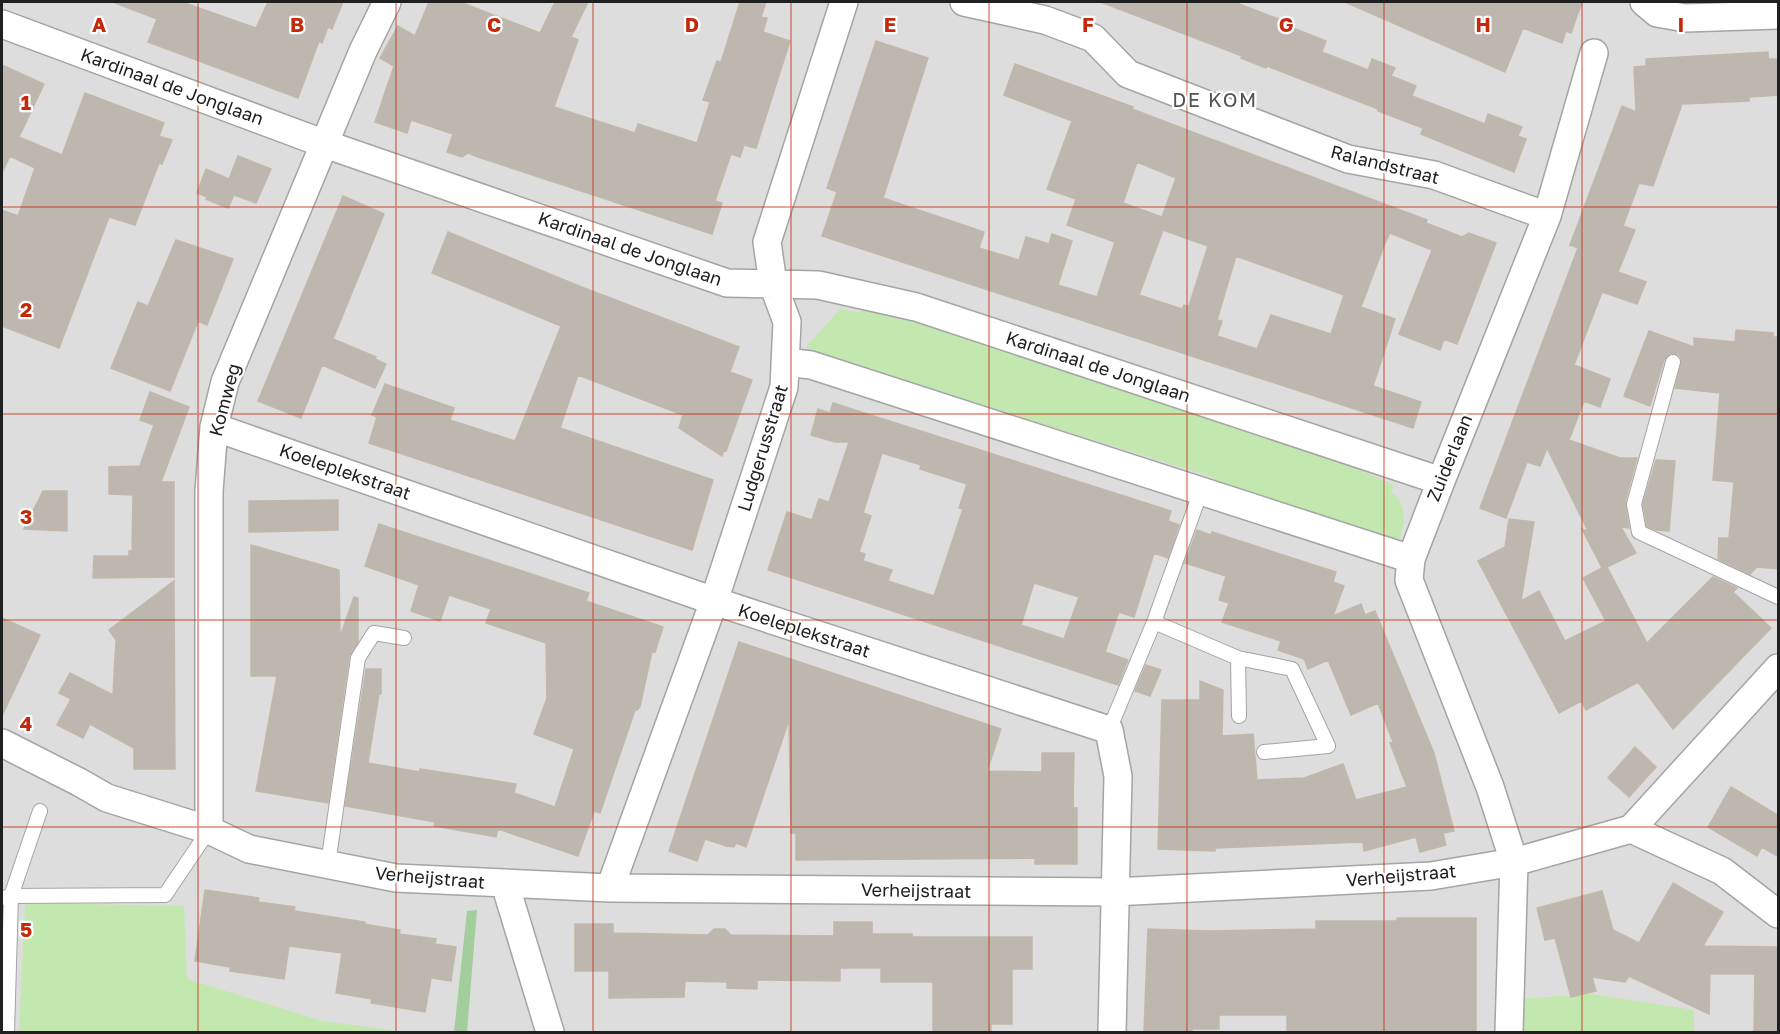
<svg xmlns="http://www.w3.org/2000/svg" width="1780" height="1034" viewBox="0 0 1780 1034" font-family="'Golos Text',sans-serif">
	<rect width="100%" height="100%" fill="#f0eee7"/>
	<path fill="#dedddd" d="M2 2H1778V1032H2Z"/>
	<path fill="#c2e7af" d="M861 306 896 313 1290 440 1394 485 1391 492C1407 502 1405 522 1400 538L1390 540 1348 529 1345 522 1217 482 1212 477 807 350V346L840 309 860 313Z
		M25 903 184 906 187 979 322 1021 405 1032H19Z
		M1592 994 1694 1010V1032H1515V999Z"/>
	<path fill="#a4cd9e" d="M477 910 467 1032H454L467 911Z"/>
	<path fill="#bdb7b0" stroke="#c1b8aa" stroke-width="1.5" fill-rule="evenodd" d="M115 2H182L256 28 268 2H343L332 29 328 27 322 43 319 41 298 98 148 42 157 19 115 3Z
		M429 2H460L540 33 555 2H588L571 37 578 40 554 107 635 133 638 124 697 143 710 102 703 100 717 61 721 62 740 2H766L761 17 767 18 763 32 790 41 756 148 744 145 740 157 731 154 715 201 722 203 712 234 478 157 468 153 462 157 447 152 453 134 411 120 407 133 375 122 394 66 380 58 398 26 415 36Z
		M1104 2H1234L1284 21 1283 24 1326 41 1322 52 1368 70 1372 59 1395 68 1391 76 1416 86 1412 96 1485 124 1488 114 1522 127 1518 136 1526 139 1514 172 1421 134 1423 128 1378 111V109L1267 66 1266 68 1241 58 1242 56 1103 3Z
		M1345 2H1582L1571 33 1566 31 1562 43 1523 28 1505 72Z
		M876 41 928 58 883 198 984 232 979 248 1019 260 1026 237 1049 244 1052 234 1072 241 1058 285 1097 297 1115 242 1067 225 1076 199 1047 189 1072 121 1004 95 1015 64 1133 107 1132 109 1195 133 1427 220 1426 223 1462 237 1469 233 1496 243 1457 344 1444 339 1440 350 1399 334 1432 250 1390 233 1385 243 1361 307 1395 319 1373 386 1421 402 1413 428 822 236 837 192 827 188ZM1137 162 1176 178 1162 217 1123 203ZM1163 230 1208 246 1189 306 1184 305 1182 309 1139 295ZM1236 256 1344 295 1331 334 1271 315 1257 349 1217 336 1222 321 1217 320Z
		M1768 52V59H1779V95L1749 97V101L1682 104 1653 186 1639 183 1623 226 1635 230 1618 272 1646 282 1637 304 1602 292 1574 365 1610 379 1600 407 1584 401 1569 440 1620 458H1637L1625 502 1629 528 1621 527 1636 553 1607 567 1647 643 1713 577 1737 588 1733 592 1771 628 1673 729 1638 682 1586 710 1581 701 1559 713 1478 561 1505 547 1509 519 1534 522 1521 601 1539 591 1565 641 1606 621 1583 578 1602 568 1582 529 1588 531 1547 448 1540 466 1527 462 1506 518 1480 508 1578 248 1570 245 1622 106 1636 112 1634 67 1646 66V59Z
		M2 65 44 84 19 137 62 155 85 93 164 123 159 136 172 140 162 164 159 163 135 225 109 217 59 348 2 326V210L18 216 35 168 10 156 2 173Z
		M238 156 271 169 256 203 234 195 228 208 206 199 207 197 197 193 206 169 229 179Z
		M343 196 384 214 333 339 376 357 375 359 386 364 375 388 322 365 301 418 258 401Z
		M448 232 579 286 739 347 730 372 752 380 726 451 724 450 722 456 679 428 683 415 578 375 560 428 713 480 692 550 369 443 377 417 372 415 385 384 454 408 450 420 515 441 561 326 432 273Z
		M176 240 233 259 207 325 198 321 170 391 111 368 138 302 148 306Z
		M1736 330 1773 333V337H1779V569L1757 567 1750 574 1718 559 1719 538H1729L1734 482 1713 480 1720 393 1675 388 1682 360 1679 355 1671 353 1664 360 1650 406 1624 396 1649 331 1694 347V338L1735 342Z
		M150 392 189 407 161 482H174V577L93 578 94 556H129V551H132L133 495 109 494V467L140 466 154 425 140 420Z
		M833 403 1171 511 1168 521 1179 525 1168 558 1154 553 1134 617 1119 612 1105 652 1128 660 1118 685 768 570 787 512 812 520 819 499 829 502 849 442H835L811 435 818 409 830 413ZM882 453 921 465 920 469 967 484 959 508 963 509 934 596 888 581 892 570 863 561 865 554 859 552 871 516 863 513ZM1034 583 1079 597 1064 639 1021 625Z
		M1656 460 1675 461 1669 531 1656 530 1647 526 1643 504Z
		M43 491H67V531L24 529Z
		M338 500V530L249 532V501Z
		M379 524 589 593 586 601 663 627 655 652 652 651 640 707 637 710H635L600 813 594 811 578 856 498 829 496 837 434 826 435 822 345 806 366 669H381V694H379L368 763 420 772V769L516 784 514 793 555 807 574 749 534 734 547 698 546 643 486 623 491 609 449 595 440 621 411 611 419 585 365 566Z
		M1197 530 1211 535 1212 532 1336 572 1333 582 1344 586 1333 616 1361 604 1365 615 1375 611 1434 753 1454 831 1443 833 1446 845 1420 852 1416 837 1364 851 1363 842 1215 848V851L1158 849 1162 700H1200V681L1223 690 1222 736 1253 734 1257 780 1304 778 1343 764 1356 800 1407 787 1390 743 1393 742 1378 703 1351 715 1328 660 1308 669 1304 659 1278 650 1281 641 1222 622 1229 603 1219 600 1226 576 1185 563Z
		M251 545 339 570 340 637 354 597 358 598V642L349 657 328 803 256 791 277 676H251Z
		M174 581 175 769H134V748L90 724 83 738 57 725 71 699 59 693 70 673 113 695 116 640 109 630Z
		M2 618 40 635 2 716Z
		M739 642 1001 729 987 771 1042 772V753H1074L1073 808H1077V864H1035V858L796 860V833H791L789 720 746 847 736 843 734 847 726 846 705 839 697 861 669 851Z
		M1146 665 1161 670 1150 696 1135 691Z
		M1635 747 1656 767 1629 797 1608 778Z
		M1731 787 1779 816V857L1762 847 1757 856 1708 827Z
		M1673 883 1723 912 1703 946 1777 947V952H1779V1032H1754L1755 974H1710L1709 1014 1629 976 1625 982 1592 977 1596 991 1571 997 1555 938 1545 940 1537 908 1602 891 1613 930 1639 943Z
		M205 890 259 898 258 902 295 907 294 911 365 922 364 924 400 930 399 934 436 939 435 944 456 947 451 981 431 978 425 1012 371 1003 372 999 336 993 342 953 289 946 284 979 230 971V967L195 961Z
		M1397 918H1476V1032H1287V1015H1219V1029H1192V1032H1144L1148 929 1210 931 1316 929V921H1397Z
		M834 922H872V934H912V937H1032V969H1012V1024H991V1032H933V982H881V968H840V981L757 980V989L727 988V982L685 981 684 997 609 998V971H575V924H613V933L708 935 714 929H725L731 935 834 936Z"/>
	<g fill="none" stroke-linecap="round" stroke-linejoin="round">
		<defs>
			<path id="lane" d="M1673 362 1634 504 1639 532 1778 597
				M1154 622 1201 491
				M1238 658 1239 716
				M1109 730 1154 622 1238 658 1292 669 1328 746 1264 752
				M40 811 11 896 165 895 209 830
				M328 864 358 658 374 633 404 638
				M2 898 11 896 7 1032"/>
			<path id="street" d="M964 2 1045 20 1093 38 1128 74 1348 159 1434 175 1547 216
				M1644 2 1657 13 1685 18 1778 15
				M2 24 325 144 727 283 818 285 916 307 1441 481
				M785 362 811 365 1411 559
				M214 427 714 601 1109 730 1118 776 1112 1032
				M2 743 79 782 107 798 209 830 249 849 396 878 610 888 1114 892 1431 876 1514 862 1631 829 1778 668
				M1631 829 1722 871 1778 914
				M209 830V491L214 427 225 382 363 51 387 2
				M505 884 550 1032
				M610 888 714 601 784 387 787 322 773 284 767 242 844 2
				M1509 1032 1514 862 1490 787 1409 580 1411 559 1441 481 1547 216 1594 53"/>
		</defs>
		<use href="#lane" stroke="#a4a4a4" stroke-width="16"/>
		<use href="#street" stroke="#a4a4a4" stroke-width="30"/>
		<use href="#lane" stroke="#fff" stroke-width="14"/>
		<use href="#street" stroke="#fff" stroke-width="27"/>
	</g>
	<path fill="none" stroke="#c5280a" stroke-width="1.5" stroke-opacity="0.55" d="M198 2V1032M396 2V1032M593 2V1032M791 2V1032M989 2V1032M1187 2V1032M1384 2V1032M1582 2V1032M2 207H1778M2 414H1778M2 620H1778M2 827H1778"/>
	<g text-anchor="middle" stroke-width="4.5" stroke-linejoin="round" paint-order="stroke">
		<g font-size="18" fill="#202020" stroke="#fff">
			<text transform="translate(172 87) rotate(20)" y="6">Kardinaal de Jonglaan</text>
			<text transform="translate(1385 165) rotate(14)" y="6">Ralandstraat</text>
			<text transform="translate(630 249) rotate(19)" y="6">Kardinaal de Jonglaan</text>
			<text transform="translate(1098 367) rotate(18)" y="6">Kardinaal de Jonglaan</text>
			<text transform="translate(225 400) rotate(-75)" y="6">Komweg</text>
			<text transform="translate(763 448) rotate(-73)" y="6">Ludgerusstraat</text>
			<text transform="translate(1450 458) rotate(-68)" y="6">Zuiderlaan</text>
			<text transform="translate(345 472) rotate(19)" y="6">Koeleplekstraat</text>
			<text transform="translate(804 631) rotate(18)" y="6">Koeleplekstraat</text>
			<text transform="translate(1401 876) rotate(-5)" y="6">Verheijstraat</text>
			<text transform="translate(430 878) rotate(5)" y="6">Verheijstraat</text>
			<text transform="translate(916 891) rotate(1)" y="6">Verheijstraat</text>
		</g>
		<g font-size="20" letter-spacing="1.5" fill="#535353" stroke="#fff">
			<text x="1215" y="107">DE KOM</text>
		</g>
	</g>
	<g font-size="20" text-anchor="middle" font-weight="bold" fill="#c5280a" stroke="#fff" stroke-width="4.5" stroke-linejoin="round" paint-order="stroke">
		<text x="99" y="32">A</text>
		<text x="297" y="32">B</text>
		<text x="494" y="32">C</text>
		<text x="692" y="32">D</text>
		<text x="890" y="32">E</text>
		<text x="1088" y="32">F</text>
		<text x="1286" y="32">G</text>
		<text x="1483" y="32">H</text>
		<text x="1681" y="32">I</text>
		<text x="26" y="110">1</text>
		<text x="26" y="317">2</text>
		<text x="26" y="524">3</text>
		<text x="26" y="731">4</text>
		<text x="26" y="937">5</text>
	</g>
	<rect width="1780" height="1034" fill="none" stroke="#202020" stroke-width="6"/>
</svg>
